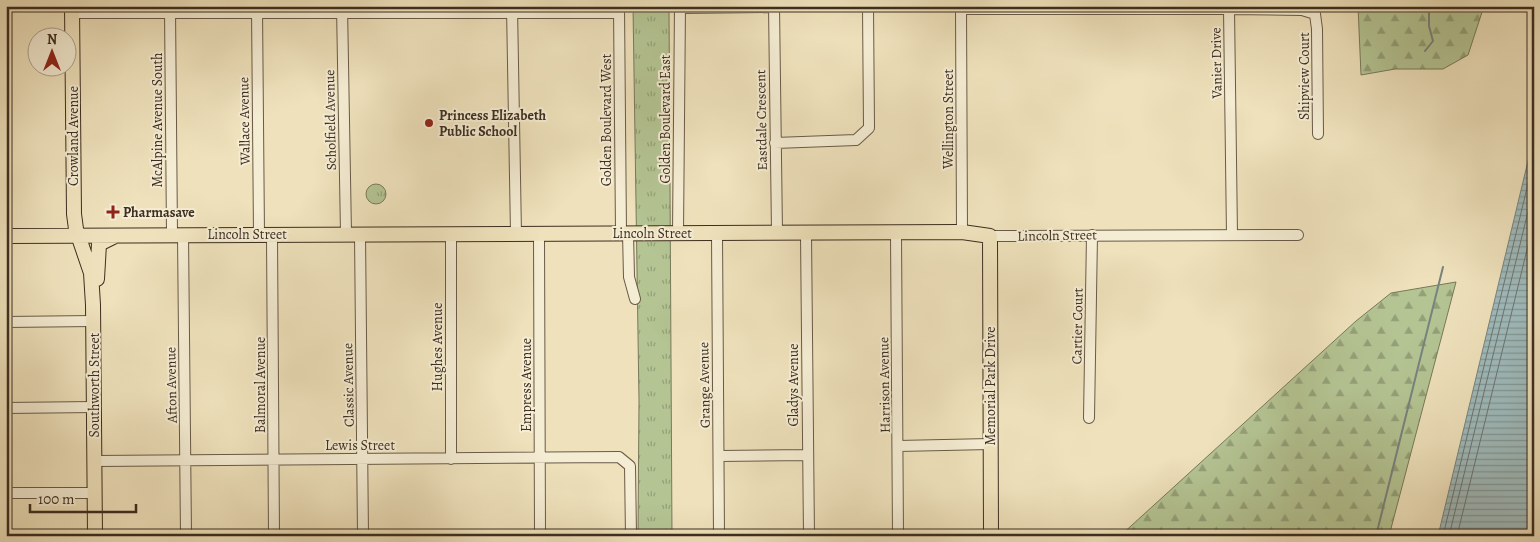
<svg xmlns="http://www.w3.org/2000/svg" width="1540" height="542" viewBox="0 0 1540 542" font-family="Alegreya,serif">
	<defs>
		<pattern id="grass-tufts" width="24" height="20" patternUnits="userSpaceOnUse" patternTransform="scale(1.25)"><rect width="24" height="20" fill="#b4c493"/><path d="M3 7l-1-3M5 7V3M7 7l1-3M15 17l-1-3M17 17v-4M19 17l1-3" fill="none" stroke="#94a078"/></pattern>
		<pattern id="forest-firs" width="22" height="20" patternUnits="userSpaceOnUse" patternTransform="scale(1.25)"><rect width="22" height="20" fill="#b4c493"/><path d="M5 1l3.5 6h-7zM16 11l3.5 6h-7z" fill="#94a078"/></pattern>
		<pattern id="water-rules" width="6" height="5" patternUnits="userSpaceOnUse" patternTransform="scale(1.25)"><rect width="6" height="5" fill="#9fbbbc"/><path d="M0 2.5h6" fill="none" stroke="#839898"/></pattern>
	</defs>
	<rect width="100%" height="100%" fill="#eee1bb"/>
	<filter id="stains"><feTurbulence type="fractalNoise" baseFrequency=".004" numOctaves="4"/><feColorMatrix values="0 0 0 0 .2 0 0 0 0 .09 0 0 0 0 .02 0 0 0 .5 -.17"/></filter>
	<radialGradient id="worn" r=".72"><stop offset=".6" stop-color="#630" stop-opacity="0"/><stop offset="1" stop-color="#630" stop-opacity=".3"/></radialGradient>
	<path fill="url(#grass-tufts)" stroke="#78795a" d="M633 6H669L672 536H638L639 401Z
		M366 194a10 10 0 1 1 20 0a10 10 0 1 1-20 0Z"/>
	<path fill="url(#forest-firs)" stroke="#78795a" d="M1358 6H1484L1468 55 1443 69H1395L1361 75Z
		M1456 282 1389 536H1120L1356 321 1391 293Z"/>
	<path fill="url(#water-rules)" stroke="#78837e" d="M1534 136V536H1438Z"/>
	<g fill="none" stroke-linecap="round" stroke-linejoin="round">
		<path stroke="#6e746e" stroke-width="1" d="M1443 536 1534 159
			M1449 536 1534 187
			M1457 536 1534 221"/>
		<path stroke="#78837e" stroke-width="2" d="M1425 51 1433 41 1429 26V6
			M1376 536 1443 267"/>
		<defs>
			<path id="minor" d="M342 6 346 234
				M774 6 777 233
				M961 6 962 232
				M512 7 516 234
				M619 7 621 233
				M170 8 172 235
				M257 8 259 235
				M680 8 774 7
				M961 9H1229L1232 235
				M1229 9 1302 10 1315 14 1317 29 1318 134
				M72 13H619
				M775 143 856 140 869 128 868 6
				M628 233 629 277 635 299
				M678 233 680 6
				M717 233 719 536
				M183 234 186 536
				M360 234 363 536
				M806 234 809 536
				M896 234 898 536
				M272 235 274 536
				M539 235 540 536
				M451 236V459
				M990 236 1298 235
				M6 322 93 321
				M6 408 94 407
				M1089 418 1092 235
				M898 446 990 444
				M719 456 807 455
				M95 461 619 457 630 466 631 536
				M6 493H95"/>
			<path id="major" d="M72 6 74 214 76 229 91 273 93 305 95 536
				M6 236 962 232 990 236 991 536
				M97 279 99 244 115 236"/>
		</defs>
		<use href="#minor" stroke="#695b47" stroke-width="12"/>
		<use href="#major" stroke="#3d2e20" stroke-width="16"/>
		<use href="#minor" stroke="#f4ecd3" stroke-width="10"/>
		<use href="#major" stroke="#eee1bb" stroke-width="14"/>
	</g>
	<g fill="#8f2418" stroke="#f4ecd3" stroke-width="2">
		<circle cx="429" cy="123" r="5"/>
		<path d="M110.5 204.5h5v5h5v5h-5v5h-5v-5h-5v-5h5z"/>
	</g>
	<g text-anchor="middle" stroke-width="4" stroke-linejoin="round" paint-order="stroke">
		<g font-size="14" fill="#3d2e20" stroke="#f4ecd3">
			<text transform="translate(1216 63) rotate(-91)" y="5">Vanier Drive</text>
			<text transform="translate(1304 76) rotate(-90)" y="5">Shipview Court</text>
			<text transform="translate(665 119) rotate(-90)" y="5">Golden Boulevard East</text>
			<text transform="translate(948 119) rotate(-90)" y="5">Wellington Street</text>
			<text transform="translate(157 120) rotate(-90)" y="5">McAlpine Avenue South</text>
			<text transform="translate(330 120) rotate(-91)" y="5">Scholfield Avenue</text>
			<text transform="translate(606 120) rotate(-90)" y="5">Golden Boulevard West</text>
			<text transform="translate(761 120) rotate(-91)" y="5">Eastdale Crescent</text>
			<text transform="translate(244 121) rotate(-91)" y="5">Wallace Avenue</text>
			<text transform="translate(73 136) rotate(-90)" y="5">Crowland Avenue</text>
			<text x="652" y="238">Lincoln Street</text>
			<text x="247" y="239">Lincoln Street</text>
			<text transform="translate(1057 235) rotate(-1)" y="5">Lincoln Street</text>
			<text transform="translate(1077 326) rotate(-89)" y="5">Cartier Court</text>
			<text transform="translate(437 347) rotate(-90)" y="5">Hughes Avenue</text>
			<text transform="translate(94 385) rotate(-90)" y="5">Southworth Street</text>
			<text transform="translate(171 385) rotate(-91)" y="5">Afton Avenue</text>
			<text transform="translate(260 385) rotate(-90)" y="5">Balmoral Avenue</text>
			<text transform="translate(348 385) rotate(-91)" y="5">Classic Avenue</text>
			<text transform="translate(526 385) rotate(-90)" y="5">Empress Avenue</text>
			<text transform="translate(704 385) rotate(-91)" y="5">Grange Avenue</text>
			<text transform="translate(793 385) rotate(-90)" y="5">Gladys Avenue</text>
			<text transform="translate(884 385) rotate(-91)" y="5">Harrison Avenue</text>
			<text transform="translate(990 386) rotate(-90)" y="5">Memorial Park Drive</text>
			<text x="360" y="450">Lewis Street</text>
		</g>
		<g font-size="14" font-weight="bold" fill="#3d2e20" stroke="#f4ecd3" text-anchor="start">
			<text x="439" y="120">Princess Elizabeth<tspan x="439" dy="16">Public School</tspan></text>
			<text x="123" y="217">Pharmasave</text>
		</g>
	</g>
	<rect width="1540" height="542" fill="none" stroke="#eee1bb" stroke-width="25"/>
	<rect x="8" y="8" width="1525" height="527" fill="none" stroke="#3d2e20" stroke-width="2.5"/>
	<rect x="12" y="12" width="1515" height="517" fill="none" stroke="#3d2e20"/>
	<g transform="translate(52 52)"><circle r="24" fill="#f4ecd3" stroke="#aba08b"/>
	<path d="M0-4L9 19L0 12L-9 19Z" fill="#8f2418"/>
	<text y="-8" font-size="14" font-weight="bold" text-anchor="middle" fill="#3d2e20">N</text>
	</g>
	<path d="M30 504v8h106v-8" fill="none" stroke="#3d2e20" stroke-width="2.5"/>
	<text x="38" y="504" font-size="15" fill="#3d2e20" stroke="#f4ecd3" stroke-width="4" paint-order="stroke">100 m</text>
	<rect width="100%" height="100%" filter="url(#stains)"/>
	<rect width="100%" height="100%" fill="url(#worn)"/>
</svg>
